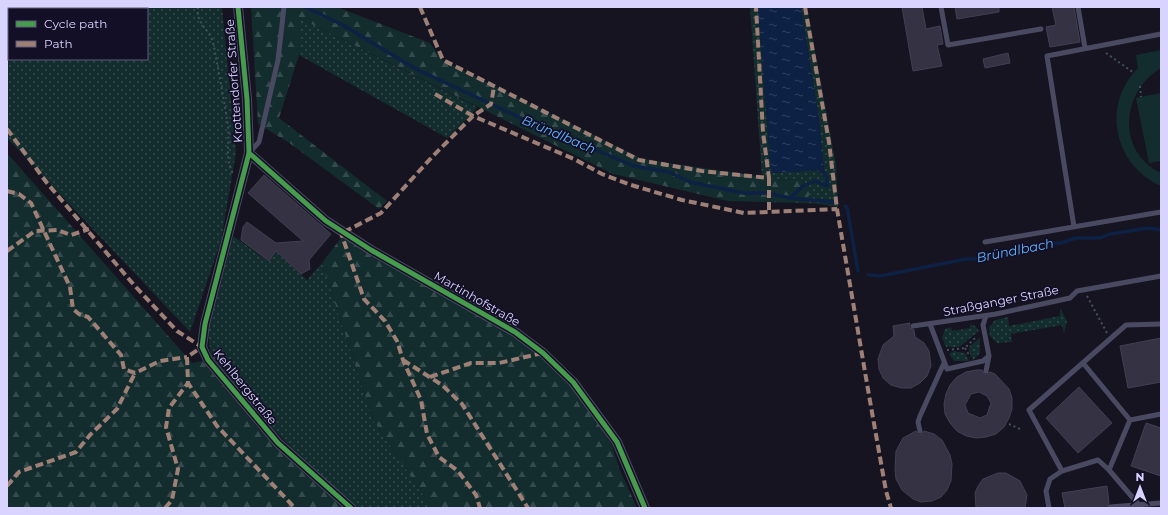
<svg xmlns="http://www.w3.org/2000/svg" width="1168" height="515" viewBox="0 0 1168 515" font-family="Montserrat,sans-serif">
	<defs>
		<pattern id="grass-dots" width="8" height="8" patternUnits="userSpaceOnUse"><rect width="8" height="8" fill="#132c2d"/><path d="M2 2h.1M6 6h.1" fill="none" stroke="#354a4c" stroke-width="1.8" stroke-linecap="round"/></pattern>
		<pattern id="forest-firs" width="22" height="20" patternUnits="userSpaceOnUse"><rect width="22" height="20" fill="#132c2d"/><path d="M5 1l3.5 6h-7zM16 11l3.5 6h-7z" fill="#354a4c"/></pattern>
		<pattern id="water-ripples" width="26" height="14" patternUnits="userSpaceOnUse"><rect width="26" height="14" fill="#0d2144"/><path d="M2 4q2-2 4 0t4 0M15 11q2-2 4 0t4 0" fill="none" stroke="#304060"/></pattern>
	</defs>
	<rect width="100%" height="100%" fill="#161421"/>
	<path fill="url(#grass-dots)" d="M7 7H71L76 9H9V59H147V9H110L120 7H222L236 152 221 241 190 332 7 138Z
		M750 7H758L771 173 824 170 818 113 801 7H807L836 165 838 207 820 204 805 203 812 190 800 179 785 180 762 177Z
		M299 18 477 107 471 115 447 138 299 55Z
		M233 236 269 262 276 252 307 280 322 263 373 420 432 508H357L302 460 282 438 259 414 211 356 208 333Z
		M1060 308 1067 321 1064 333 1062 325 1011 334 1012 342 997 343 990 336 989 328 995 320 1008 317 1009 326 1060 316Z
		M970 324 975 326 979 331 959 347H946L942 338 945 329 951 327 952 331 970 328Z
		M980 338V353L973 360 969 351 970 346Z
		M954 351 965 353 969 361H954L949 354Z"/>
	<path fill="url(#forest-firs)" d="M71 7H120L110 9H76Z
		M251 7H337L430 43 442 60 642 159 785 180 800 179 812 190 805 203 728 201 613 174 299 18V55L279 118 387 201 379 209 288 142 258 124Z
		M7 153 192 363 202 361 259 429 306 475 345 508H7Z
		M344 234 531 345 570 382 612 445 619 468 637 508H432L373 420 322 263Z"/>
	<path fill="#132c2d" d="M1161 50V68C1121 92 1116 151 1161 173V186C1114 165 1101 105 1138 68L1136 55Z
		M1161 93V161L1149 163 1136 98Z"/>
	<path fill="url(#water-ripples)" d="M758 7H801L818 113 824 170 771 173Z"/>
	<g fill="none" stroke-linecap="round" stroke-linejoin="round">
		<path stroke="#0d2144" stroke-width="3.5" d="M305 7 343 25 414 68 521 118 634 166 669 172 690 182 743 193H767L790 198 833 202
			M790 198 803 186 815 181 827 186V177L821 170
			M845 206 847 207 858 271
			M868 275 880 276 966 259H983L994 253H1009L1047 243H1061L1076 238H1100L1110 234 1149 228 1161 230"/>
	</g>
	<path fill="#343243" stroke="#433f54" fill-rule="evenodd" d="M902 7H922L926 29 940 26 943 44 937 45 942 66 913 71Z
		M955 7H999V12L957 19Z
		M1052 7H1074L1080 42 1050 47 1046 27 1056 25Z
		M1008 53 1010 63 985 68 983 59Z
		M264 175 331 234 309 260 310 269 301 274 276 251 269 261 241 240 243 227 247 222 276 243 303 241 248 193Z
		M910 323 909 327 914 330 915 337 924 343 929 351 931 366 927 376 920 383 911 388H901L891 385 883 378 879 369 878 359 883 345 894 336 893 326Z
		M1161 338V382L1128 388 1120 346Z
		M976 370H982L985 375 990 372 995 374 1009 389 1012 398V409L1009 418 1004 427 996 434 986 437 976 438 966 436 957 431 950 423 945 414 944 404 946 394 950 385 957 377 966 372ZM979 392 987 396 991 403 987 415 980 418 968 413 965 405 971 394Z
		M1079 387 1112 423 1078 453 1046 418Z
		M1146 423 1161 428V476L1131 466Z
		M916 431 919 435 922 434 924 431 934 434 942 440 950 455 952 464 951 481 947 490 941 497 932 501 921 502 913 499 902 490 896 479 895 470 896 451 903 438Z
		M998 473H1006L1020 481 1027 495 1025 508H976L975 493 978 486 983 479Z
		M1107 486 1109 503 1106 508H1065L1062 493Z"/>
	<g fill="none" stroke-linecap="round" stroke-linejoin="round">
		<path stroke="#44505f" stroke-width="2" stroke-dasharray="2 3" stroke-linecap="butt" d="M198 7C195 25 211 28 214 47 219 73 224 100 228 126 230 146 224 154 233 174
			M1106 53 1134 73
			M1140 86 1141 97
			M1087 296 1107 333
			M965 348 970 357
			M947 350 965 348 977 336
			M1009 424 1022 430"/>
		<path stroke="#4a4962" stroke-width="5" d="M941 7 948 45 1041 29
			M1078 7 1085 48
			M250 152 259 142 278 60 284 7
			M1074 227 1047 56 1161 34
			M985 242 1161 212
			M930 324 947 369 983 361 989 356
			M913 326 996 314 1070 298 1077 291 1161 276
			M1083 363 1130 420
			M986 371 989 356 983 325 986 316
			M920 431 918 422 920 416 944 363
			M1062 471 1029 410 1126 325 1161 324
			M1139 505 1109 470 1130 420 1161 414
			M1110 507 1161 503
			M1049 508 1046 491 1050 479 1062 471 1098 460 1109 470"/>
		<path stroke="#4a4962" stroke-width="10" d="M238 7 247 99 249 153 205 324 202 347 208 360 278 443 351 508
			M249 153 326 221 371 250 515 332 543 353 573 382 617 442 645 508"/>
		<path stroke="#9e8076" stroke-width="4" stroke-dasharray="8 4" stroke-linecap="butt" d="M420 7 443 60 639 160 702 171 769 178 763 132 756 7
			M805 7 829 142 837 209 870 401 886 491 891 508
			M435 94 473 116 491 104 494 87
			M7 129 47 183 134 285 177 331 202 347 187 357 188 383 217 426 295 508
			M769 178V213
			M7 191 19 194 31 203 70 287 73 309 79 314 88 317 102 333 121 355 124 369 135 373 160 361 187 357
			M340 230 364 299 385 321 397 341 403 360 421 400 427 434 439 457 458 471 476 495 480 508
			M344 232 381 213 432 157 473 116 574 159 602 174 631 185 682 200 744 213 837 209
			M7 251 35 231 57 230 71 235 89 229
			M403 360 442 385 462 404 528 508
			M430 377 471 363H499L543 353
			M7 486 19 472 76 452 90 435 117 409 135 373
			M165 508 172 500 178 469 166 427 169 408 188 383"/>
		<defs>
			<path id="cycleway" d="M238 7 247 99 249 153 205 324 202 347 208 360 278 443 351 508
				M249 153 326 221 371 250 515 332 543 353 573 382 617 442 645 508"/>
		</defs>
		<use href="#cycleway" stroke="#130f26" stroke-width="8"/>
		<use href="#cycleway" stroke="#469c4c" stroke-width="5"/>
	</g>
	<g text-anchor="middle" stroke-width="3.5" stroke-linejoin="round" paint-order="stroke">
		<g font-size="12" fill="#d9d4ff" stroke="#130f26">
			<text transform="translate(234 81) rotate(-94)" y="4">Krottendorfer Straße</text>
			<text transform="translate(477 299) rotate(30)" y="4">Martinhofstraße</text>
			<text transform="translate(1001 301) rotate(-11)" y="4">Straßganger Straße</text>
			<text transform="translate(245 387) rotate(51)" y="4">Kehlbergstraße</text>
		</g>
		<g font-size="13" font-style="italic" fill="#62b6ff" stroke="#130f26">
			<text transform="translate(559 134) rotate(23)" y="5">Bründlbach</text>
			<text transform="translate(1015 250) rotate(-11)" y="5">Bründlbach</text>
		</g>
	</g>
	<rect width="1168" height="515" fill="none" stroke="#d9d4ff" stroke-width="16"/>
	<rect x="8" y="8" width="140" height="52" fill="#130f26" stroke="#625e7d"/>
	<rect x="16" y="21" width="20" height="6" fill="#469c4c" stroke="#625e7d"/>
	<text x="44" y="28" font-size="12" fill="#d9d4ff">Cycle path</text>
	<rect x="16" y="41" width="20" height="6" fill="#9e8076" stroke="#625e7d"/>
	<text x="44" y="48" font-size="12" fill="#d9d4ff">Path</text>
	<g transform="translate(1140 487)" stroke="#130f26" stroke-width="3" paint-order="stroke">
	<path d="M0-3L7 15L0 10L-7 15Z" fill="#d9d4ff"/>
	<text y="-6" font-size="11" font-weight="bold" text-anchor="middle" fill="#d9d4ff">N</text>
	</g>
</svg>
